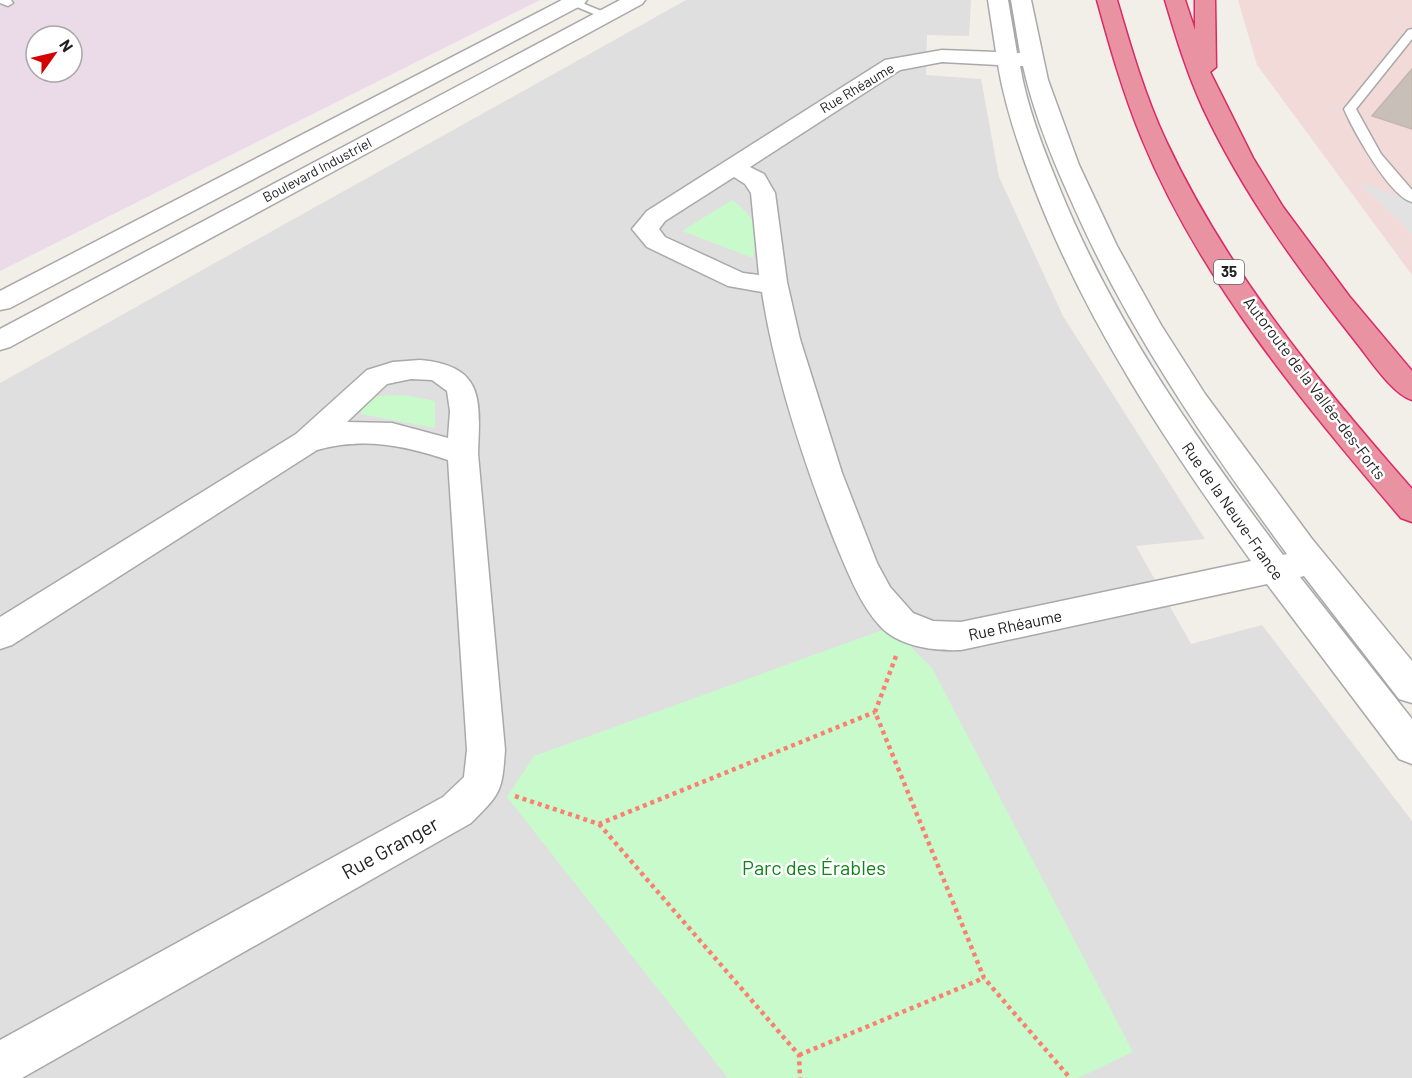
<svg xmlns="http://www.w3.org/2000/svg" width="1412" height="1078" viewBox="0 0 1412 1078" font-family="Barlow,sans-serif">
	<rect width="100%" height="100%" fill="#f2efe9"/>
	<path fill="#e0dfdf" d="M686 0H971L969 36 927 35 926 75 981 79 999 177 1063 316 1205 539 1136 546 1191 644 1262 625 1412 821V1078H0V383Z"/>
	<path fill="#f2dad9" d="M1238 0H1412V275L1257 65Z"/>
	<path fill="#ebdbe8" fill-rule="evenodd" d="M0 0H540L0 271ZM36 36H72V72H36Z"/>
	<path fill="#c8facc" d="M732 200C758 219 758 228 753 258L682 231Z
		M405 395 435 401V428L361 414 364 403 378 396Z
		M891 627 932 668 1133 1052 1078 1078H728L507 797 534 756Z"/>
	<path fill="#e2e2e2" d="M1359 182 1412 201V234Z"/>
	<path fill="#c7bfb8" stroke="#c4b6ab" stroke-width="1.5" d="M1412 69V129L1372 116Z"/>
	<g fill="none" stroke-linecap="round" stroke-linejoin="round">
		<defs>
			<path id="service" d="M0 0H11L13 3 8 6 0 3Z
				M560 0H575L611 15 601 17Z
				M1412 29V39L1356 109 1381 154 1412 190V202C1390 197 1353 130 1344 109L1408 30Z"/>
			<path id="minor" d="M988 0H1008L1017 53H1020L1011 0H1031L1048 80 1079 165 1117 246 1161 325 1205 394 1312 539 1412 661V703L1399 699 1304 576 1300 577 1412 719V764L1399 759 1267 584 961 650C935 651 899 647 880 626 859 603 847 570 835 542 804 463 775 376 762 292L728 286 647 247 632 229 647 211 885 60 942 50 996 52ZM942 62 998 65C1005 106 1019 148 1034 187 1086 323 1167 444 1251 561L961 622 933 621 913 613 890 587 877 563 842 473 800 339 787 282 775 193 764 174 750 167 900 70ZM1020 66H1023C1033 111 1051 156 1070 198 1126 327 1204 441 1287 554L1283 555C1196 439 1113 321 1059 187 1043 148 1027 107 1020 66ZM734 177 745 184 751 193 759 275 743 273 665 237 659 229 665 221Z
				M420 360C485 366 480 400 478 454L505 750C502 792 501 793 471 823L22 1078H0V1040L443 797 464 777 467 750 448 460C403 445 363 437 317 450L12 645 0 649V617L296 434 367 370 393 362ZM411 379 432 380 447 391 450 411 448 438 392 423 347 422 387 384Z"/>
			<path id="tertiary" d="M562 0H587L584 4 10 308 0 310V291Z
				M620 0H645L642 4 10 347 0 350V329Z"/>
			<path id="motorway" d="M1097 0H1117C1131 48 1145 96 1166 141 1227 271 1318 382 1412 489V522L1401 518C1303 403 1200 280 1142 139 1123 93 1110 47 1097 0Z
				M1165 0H1185L1195 30V0H1215L1216 67 1210 72 1253 158 1283 207 1349 296 1412 371V400C1392 394 1369 358 1356 342 1298 269 1243 193 1203 108 1187 73 1176 37 1165 0Z"/>
		</defs>
		<use href="#service" stroke="#a9a9a9" stroke-width="3"/>
		<use href="#minor" stroke="#a9a9a9" stroke-width="3"/>
		<use href="#tertiary" stroke="#a9a9a9" stroke-width="3"/>
		<use href="#motorway" stroke="#dc2a67" stroke-width="3"/>
		<path stroke="#fa8072" stroke-width="4.5" stroke-dasharray="4 4" stroke-linecap="butt" d="M896 656 875 712 984 978 1070 1078
			M515 796 599 824 875 712
			M599 824 799 1055 800 1078
			M799 1055 984 978"/>
		<use href="#service" fill="#fff" fill-rule="evenodd"/>
		<use href="#minor" fill="#fff" fill-rule="evenodd"/>
		<use href="#tertiary" fill="#fff" fill-rule="evenodd"/>
		<use href="#motorway" fill="#e892a2" fill-rule="evenodd"/>
	</g>
	<g text-anchor="middle" stroke-width="5" stroke-linejoin="round" paint-order="stroke">
		<g font-size="14" fill="#222" stroke="#fff">
			<text transform="translate(857 88) rotate(-31)" y="5">Rue Rhéaume</text>
			<text transform="translate(317 170) rotate(-28)" y="5">Boulevard Industriel</text>
		</g>
		<rect fill="#fff" stroke="#646464" stroke-width="1.5" x="1214" y="260" width="30" height="24" rx="4.5"/>
		<g font-size="15" font-weight="bold" fill="#222">
			<text x="1229" y="277">35</text>
		</g>
		<g font-size="16" fill="#222" stroke="#fff">
			<text transform="translate(1315 388) rotate(53)" y="6">Autoroute de la Vallée-des-Forts</text>
			<text transform="translate(1233 511) rotate(55)" y="6">Rue de la Neuve-France</text>
			<text transform="translate(1015 625) rotate(-12)" y="6">Rue Rhéaume</text>
		</g>
		<g font-size="20" fill="#222" stroke="#fff">
			<text transform="translate(390 848) rotate(-29)" y="7">Rue Granger</text>
		</g>
		<g font-size="20" fill="#0c8416" stroke="#fff">
			<text x="814" y="875">Parc des Érables</text>
		</g>
	</g>
	<g transform="translate(54 54) rotate(56)"><circle r="28" fill="#ffffff" stroke="#a7a7a7" stroke-width="1.5"/>
	<path d="M0-4.5L10 22L0 15L-10 22Z" fill="#d40000"/>
	<text y="-9" font-size="16" font-weight="bold" text-anchor="middle" fill="#222222">N</text>
	</g>
</svg>
